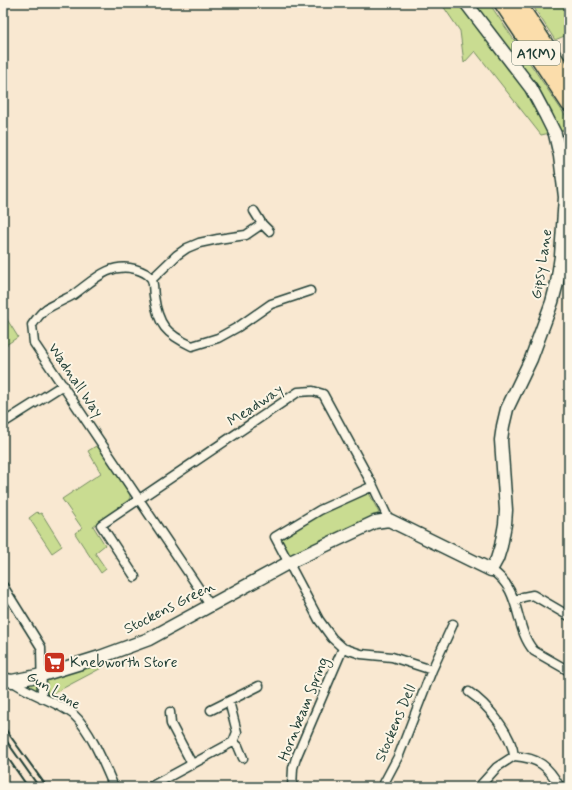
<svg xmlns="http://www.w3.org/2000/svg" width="572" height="790" viewBox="0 0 572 790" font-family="Mynerve,sans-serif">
	<rect width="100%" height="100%" fill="#f9e8d1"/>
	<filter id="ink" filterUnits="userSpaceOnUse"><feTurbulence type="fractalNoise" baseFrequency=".025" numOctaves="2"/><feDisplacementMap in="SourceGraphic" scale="8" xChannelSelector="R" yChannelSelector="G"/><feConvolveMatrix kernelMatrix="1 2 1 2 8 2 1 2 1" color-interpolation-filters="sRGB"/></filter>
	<g filter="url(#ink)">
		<path fill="#c9dc91" stroke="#748c62" d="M441 3H489L569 121V136L564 130 541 135 475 51 464 63 460 31Z
			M531 3H569V34L555 40Z
			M3 313 18 337 3 347Z
			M96 446 99 448 123 483 130 495V497L127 504 93 526 105 545 95 553 106 569 101 573 76 535 75 533 82 528 62 499 101 473 88 451Z
			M369 493 379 513 289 558 279 538 324 512Z
			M37 512 39 514 41 513 44 517 62 546 52 553 29 518Z
			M105 659 109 664 54 693 59 703C50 698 45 696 44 685L48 678Z
			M38 682V691H36L24 686V683Z"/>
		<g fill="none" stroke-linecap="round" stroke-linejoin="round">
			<defs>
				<path id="street" d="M254 211 262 224 269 231
					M152 279 177 255 187 248 199 243 218 239 246 235 262 224
					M3 423 63 385
					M491 570C523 590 513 627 534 651L569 671
					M135 577 101 525 298 392 313 391 323 394 373 486 389 520
					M3 586 41 647 42 698
					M515 601 523 597 533 595 569 616
					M210 605 34 343 32 325C36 320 40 313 46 309 54 304 64 300 73 295 93 281 109 262 135 269 142 271 147 273 151 278 154 282 153 291 154 296 158 325 166 334 192 346L218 338 238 327 271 304 310 291
					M343 648 361 654 392 657 432 670
					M12 681C30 695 56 701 73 714 90 729 105 766 114 787
					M469 692C487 704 512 734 514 756
					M229 701 237 732 233 742 238 746 243 758
					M211 710 259 686
					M170 712 171 724 192 764
					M514 756C539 758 548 766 560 787
					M150 787 233 742
					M292 787 293 768 296 758 343 648 332 638 319 620 275 537 320 510 373 486
					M382 787 399 755 432 670 453 624
					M479 787 497 767 514 756"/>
				<path id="secondary" d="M3 679 12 681 42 675 100 657 149 639 288 563 375 522 389 520 491 570 497 559 501 546 505 524 506 510 501 440 503 426 507 409 531 359 552 302 557 283 561 256 565 197 560 156 555 134 546 116 531 88 466 3"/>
				<path id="highway" d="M502 3 569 104
					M518 3 569 80"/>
			</defs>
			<use href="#street" stroke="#1f3d34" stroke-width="11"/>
			<use href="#secondary" stroke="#1f3d34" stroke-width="15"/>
			<use href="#highway" stroke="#1f3d34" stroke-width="18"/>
			<use href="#street" stroke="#fcf5e5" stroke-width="8"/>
			<use href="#secondary" stroke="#fcf5e5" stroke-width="12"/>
			<use href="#highway" stroke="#fbddab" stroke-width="15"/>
			<path stroke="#1f3d34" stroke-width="2" d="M3 726 47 787
				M3 736 39 787
				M3 751 28 787"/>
		</g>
	</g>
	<defs>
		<symbol id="supermarket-square" viewBox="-11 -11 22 22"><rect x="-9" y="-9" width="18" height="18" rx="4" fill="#c8321e" stroke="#fcf5e5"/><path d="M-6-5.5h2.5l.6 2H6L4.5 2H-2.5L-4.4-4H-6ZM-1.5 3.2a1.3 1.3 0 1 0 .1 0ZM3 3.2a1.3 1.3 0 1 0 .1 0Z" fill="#fff"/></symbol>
	</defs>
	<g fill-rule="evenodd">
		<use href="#supermarket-square" x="42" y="650" width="25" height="25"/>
	</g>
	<g text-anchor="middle" stroke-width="4" stroke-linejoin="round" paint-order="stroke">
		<rect fill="#fcf5e5" stroke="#617469" stroke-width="1" x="512" y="41" width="48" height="24" rx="3"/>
		<g font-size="14" font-weight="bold" fill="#1f3d34">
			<text x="536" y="58">A1(M)</text>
		</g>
		<g font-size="15" fill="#1f3d34" stroke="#fcf5e5">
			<text transform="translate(541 264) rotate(-81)" y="5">Gipsy Lane</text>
			<text transform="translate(76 380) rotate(56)" y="5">Wadnall Way</text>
			<text transform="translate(255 405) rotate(-34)" y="5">Meadway</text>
			<text transform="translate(169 607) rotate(-27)" y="5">Stockens Green</text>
			<text transform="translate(54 690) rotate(31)" y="5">Gun Lane</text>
			<text transform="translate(303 709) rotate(-68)" y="5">Hornbeam Spring</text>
			<text transform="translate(395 723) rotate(-67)" y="5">Stockens Dell</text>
		</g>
		<g font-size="15" fill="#1f3d34" stroke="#fcf5e5" text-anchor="start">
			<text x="70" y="667">Knebworth Store</text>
		</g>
	</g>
	<rect width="572" height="790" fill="none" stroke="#fcf5e5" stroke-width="16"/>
	<rect x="8" y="8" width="556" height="774" fill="none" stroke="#1f3d34" stroke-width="1.5" filter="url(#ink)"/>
</svg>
